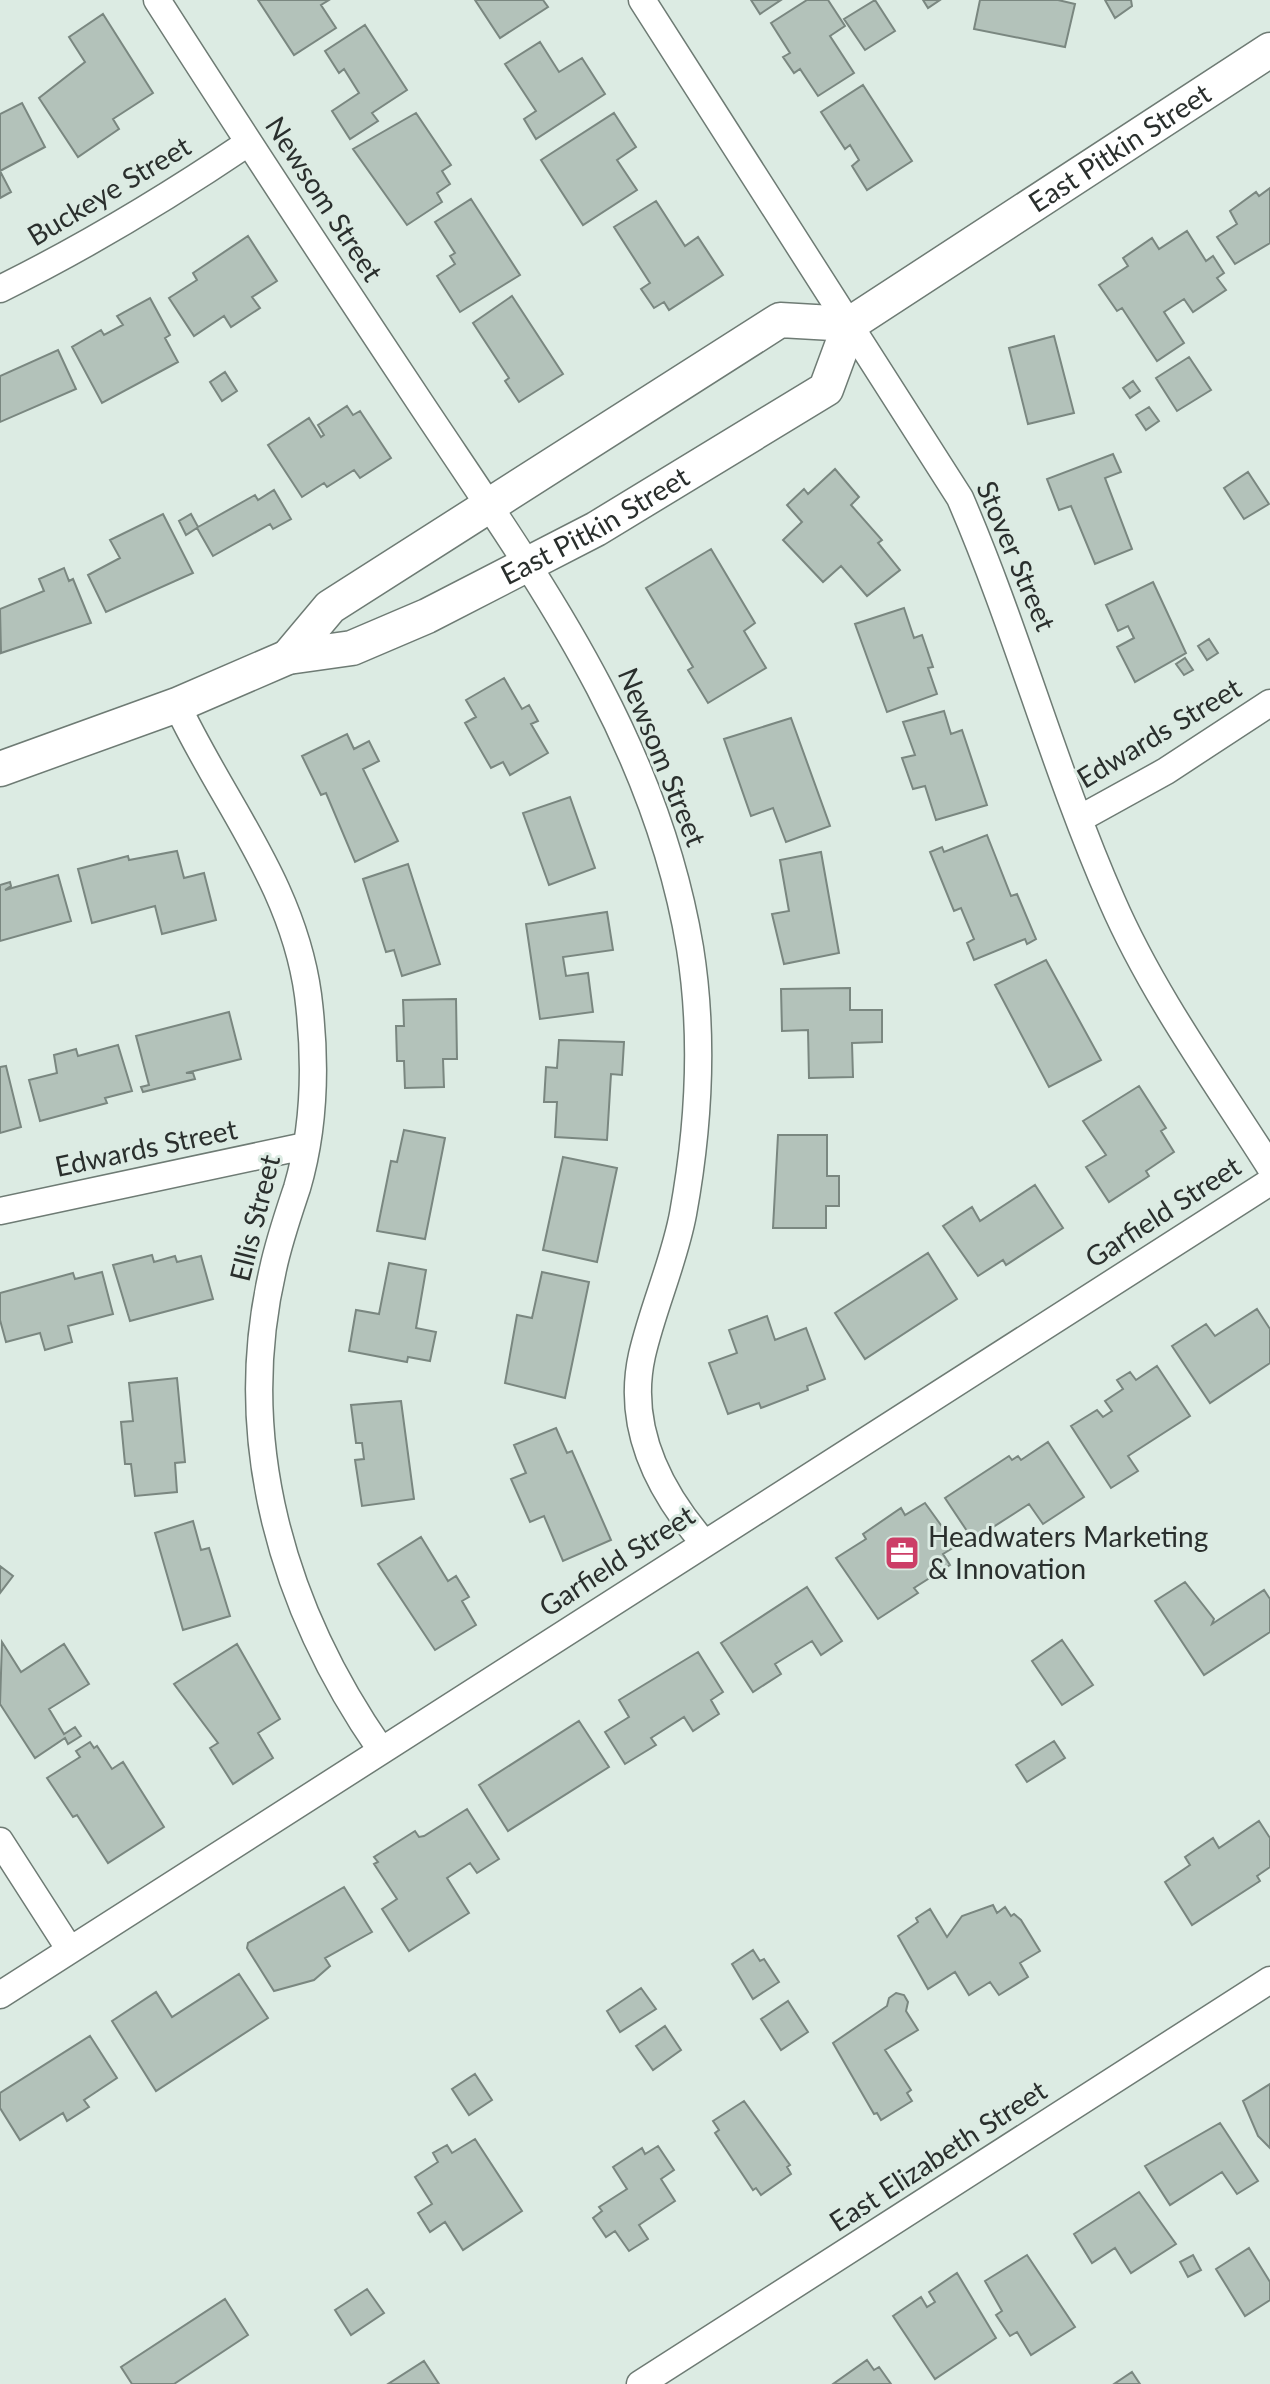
<svg xmlns="http://www.w3.org/2000/svg" width="1270" height="2384" viewBox="0 0 1270 2384" font-family="Lato,sans-serif">
	<rect width="100%" height="100%" fill="#dcebe3"/>
	<path fill="#b3c2ba" stroke="#7a8780" stroke-width="2" d="M258 0H329L321 5 336 28 294 55Z
		M475 0H543L548 7 500 38Z
		M751 0H781L760 14Z
		M807 0H828L845 26 830 36 854 73 818 96 800 69 794 73 783 57 790 53 771 23Z
		M875 0 895 31 865 50 844 19Z
		M923 0H940L928 8Z
		M980 0H1058L1075 4 1065 47 974 29Z
		M1105 0H1131L1132 6 1115 18Z
		M103 14 153 93 113 119 119 129 78 157 39 98 85 62 69 37Z
		M365 25 407 90 372 113 378 121 350 139 332 111 359 93 344 69 339 73 325 51Z
		M540 42 559 72 582 58 605 94 536 139 524 119 536 111 505 64Z
		M863 85 912 161 867 190 852 166 859 160 850 145 845 149 821 112Z
		M22 103 45 147 0 171 11 192 0 198V114Z
		M416 113 451 165 442 171 450 184 437 193 442 202 407 225 353 149Z
		M614 113 636 147 617 160 637 190 583 225 541 160Z
		M1270 188V243L1235 264 1217 237 1237 224 1230 211 1256 192 1259 196Z
		M471 199 520 275 460 312 437 276 455 264 450 256 455 253 435 222Z
		M656 201 685 246 698 237 723 275 669 310 664 302 654 308 641 289 650 283 614 227Z
		M1187 231 1206 261 1213 256 1224 273 1217 278 1226 290 1193 312 1184 299 1164 312 1184 343 1157 361 1122 308 1117 311 1099 285 1128 266 1123 258 1152 238 1159 249Z
		M248 236 277 281 252 297 260 308 231 327 224 316 194 336 169 298 197 280 193 273Z
		M512 296 563 374 519 402 505 381 509 378 473 323Z
		M150 298 170 335 165 338 178 362 102 403 72 347 101 330 104 335 123 325 117 316Z
		M1054 336 1074 413 1028 424 1009 348Z
		M58 350 76 389 0 422V376Z
		M1189 357 1211 390 1177 411 1156 378Z
		M225 372 237 391 222 401 210 382Z
		M1133 381 1140 391 1130 398 1123 388Z
		M347 406 353 415 360 411 391 458 360 478 354 470 327 487 324 483 302 497 268 445 309 418 321 437 324 435 318 425Z
		M1149 407 1159 421 1146 430 1136 415Z
		M1113 454 1121 472 1105 478 1132 549 1095 564 1071 506 1059 510 1047 479Z
		M835 469 859 497 851 505 882 540 878 543 900 570 867 596 841 566 823 582 783 540 802 522 787 505 804 489 808 494Z
		M1248 472 1269 504 1244 519 1224 488Z
		M274 490 291 519 273 529 270 524 213 556 197 528 186 535 179 521 191 514 198 527 255 495 258 500Z
		M163 514 193 573 106 612 88 575 120 558 110 540Z
		M711 549 755 623 744 631 766 668 708 703 688 670 693 667 646 588Z
		M64 568 69 581 73 579 91 623 1 653 0 609 44 591 39 579Z
		M1153 582 1186 653 1135 682 1117 647 1134 638 1128 626 1118 631 1106 605Z
		M904 608 914 638 922 635 933 667 928 668 937 694 887 712 855 624Z
		M1209 639 1218 653 1207 660 1198 646Z
		M1185 658 1193 670 1184 675 1176 664Z
		M504 678 522 709 529 705 538 721 531 724 548 753 510 775 503 762 491 768 465 723 476 717 466 700Z
		M944 711 951 734 962 730 987 805 936 820 925 786 913 789 902 758 915 755 903 722Z
		M791 718 830 826 786 842 773 808 751 816 724 739Z
		M347 734 354 749 369 741 379 761 363 769 398 841 355 862 326 793 321 795 302 756Z
		M570 797 595 868 549 885 523 813Z
		M987 835 1011 896 1017 894 1036 939 1027 944 1025 939 974 960 967 943 974 939 961 908 954 911 930 852 942 847 944 852Z
		M177 851 184 878 204 873 216 920 162 934 155 906 92 923 78 869 128 856 129 860Z
		M821 852 839 953 784 964 772 914 789 911 780 860Z
		M408 864 440 964 402 976 394 950 386 952 363 879Z
		M58 875 71 921 0 941V885L10 882 11 886 5 890Z
		M607 912 613 950 563 957 566 976 588 973 593 1012 540 1019 526 924Z
		M1046 960 1101 1060 1049 1087 995 985Z
		M850 988V1010H882V1042L852 1043 853 1077 809 1078 808 1030 782 1031 781 989Z
		M456 999 457 1059H443L444 1087 405 1088 404 1061H397L396 1026H404L403 1000Z
		M229 1012 241 1059 186 1073H193L195 1079 143 1092 141 1087 149 1085 136 1036Z
		M559 1040 624 1042 622 1075 611 1074 607 1140 555 1137 557 1102H544L546 1067 557 1068Z
		M118 1045 132 1091 105 1098 107 1103 40 1121 29 1080 57 1073 54 1055 76 1049 78 1056Z
		M6 1066 21 1127 0 1133V1067Z
		M1139 1086 1166 1128 1161 1131 1174 1152 1146 1171 1149 1176 1109 1202 1086 1167 1106 1155 1083 1121Z
		M404 1130 445 1138 425 1239 377 1231 391 1161 397 1162Z
		M778 1135H827V1176H839V1206H826V1228H773Z
		M563 1157 617 1168 597 1262 543 1250Z
		M1035 1185 1063 1228 1006 1265 1003 1260 978 1276 943 1226 972 1207 980 1221Z
		M928 1253 957 1299 865 1359 835 1313Z
		M152 1255 154 1262 175 1256 177 1262 201 1256 213 1299 130 1321 113 1265Z
		M389 1263 426 1270 416 1328 436 1332 430 1361 408 1357 407 1362 349 1351 356 1310 379 1314Z
		M102 1272 113 1314 68 1326 72 1342 45 1350 40 1333 6 1342 0 1320V1293L73 1273 75 1279Z
		M542 1272 589 1282 565 1398 505 1383 517 1315 532 1318Z
		M1257 1309 1270 1329V1363L1210 1403 1172 1346 1206 1324 1215 1336Z
		M767 1316 775 1340 806 1328 825 1379 807 1386 808 1390 761 1408 759 1403 728 1414 709 1363 737 1353 729 1330Z
		M1157 1366 1190 1416 1128 1456 1138 1471 1111 1488 1071 1426 1097 1410 1103 1417 1112 1411 1105 1401 1123 1389 1117 1380 1130 1372 1136 1380Z
		M177 1378 185 1462 175 1463 177 1492 135 1496 131 1464H125L121 1422 133 1421 129 1383Z
		M401 1401 414 1499 362 1506 355 1460 364 1459 362 1443H356L351 1405Z
		M556 1428 567 1453 572 1451 611 1540 563 1561 544 1516 530 1522 511 1479 526 1473 514 1445Z
		M1048 1442 1084 1497 1043 1524 1029 1504 973 1540 945 1498 1009 1456 1012 1460 1018 1456 1021 1460Z
		M925 1503 956 1546 943 1554 950 1565 914 1588 918 1593 878 1619 836 1558 866 1539 863 1534 901 1508 905 1515Z
		M193 1521 201 1550 209 1548 230 1616 183 1630 155 1533Z
		M421 1537 448 1581 456 1576 469 1597 462 1601 476 1625 435 1650 378 1564Z
		M0 1566 13 1576 0 1593Z
		M1185 1582 1214 1619 1212 1624 1264 1590 1270 1599V1632L1204 1675 1155 1601Z
		M807 1587 842 1641 821 1655 812 1641 775 1664 781 1674 753 1692 721 1643Z
		M1062 1640 1093 1685 1062 1705 1032 1661Z
		M2 1642 21 1672 64 1644 89 1684 49 1709 64 1734 75 1727 81 1736 68 1744 65 1738 35 1758 0 1704Z
		M237 1644 280 1719 258 1733 273 1758 233 1784 210 1748 218 1743 174 1684Z
		M698 1652 723 1692 711 1700 719 1714 693 1731 684 1717 651 1738 656 1745 625 1764 605 1732 629 1717 619 1700Z
		M579 1721 609 1767 508 1831 479 1785Z
		M1054 1741 1065 1758 1027 1782 1016 1765Z
		M90 1742 94 1748 97 1746 112 1769 123 1762 164 1827 108 1863 77 1815 73 1817 47 1778 80 1757 76 1751Z
		M467 1809 499 1859 477 1873 470 1863 447 1878 469 1913 409 1951 382 1909 397 1899 374 1864 378 1862 374 1857 415 1831 419 1837 424 1836Z
		M1259 1821 1270 1838V1867L1257 1876 1260 1881 1192 1925 1165 1882 1190 1865 1185 1857 1213 1838 1219 1848Z
		M344 1887 372 1932 325 1958 330 1966 314 1980 274 1991 247 1948 248 1943Z
		M993 1905 997 1913 1005 1907 1011 1916 1014 1914 1021 1920 1040 1951 1020 1963 1028 1977 999 1995 990 1982 969 1995 955 1972 928 1989 898 1936 918 1922 916 1918 930 1909 947 1937 962 1916Z
		M753 1950 760 1961 764 1959 779 1982 753 1999 732 1964Z
		M239 1974 268 2018 156 2091 112 2021 156 1992 172 2017Z
		M641 1988 656 2009 620 2032 607 2011Z
		M896 1993 904 1995 908 2002 906 2011 918 2030 885 2050 911 2090 907 2093 912 2101 881 2120 877 2113 874 2114 833 2043 887 2006 889 1998Z
		M788 2001 808 2032 781 2050 761 2019Z
		M665 2026 681 2050 653 2070 636 2046Z
		M90 2036 117 2078 84 2100 89 2107 67 2121 63 2113 20 2140 0 2108V2093Z
		M475 2074 492 2100 469 2115 452 2089Z
		M1270 2084V2148L1258 2136 1243 2101Z
		M744 2101 790 2165 787 2167 791 2174 761 2195 756 2188 753 2190 715 2133 719 2130 713 2121Z
		M1220 2123 1258 2181 1237 2194 1222 2172 1170 2205 1145 2166Z
		M475 2139 522 2211 463 2250 445 2222 430 2232 418 2213 432 2204 415 2177 438 2162 433 2153 447 2145 452 2153Z
		M658 2146 674 2170 661 2179 675 2201 639 2225 648 2239 629 2251 615 2231 606 2237 593 2218 602 2211 599 2207 627 2189 613 2167 642 2148 645 2154Z
		M1139 2192 1176 2244 1131 2273 1115 2248 1092 2263 1074 2234Z
		M1249 2248 1270 2282V2300L1245 2316 1216 2269Z
		M1027 2255 1075 2327 1031 2355 1017 2332 1010 2336 996 2315 1002 2311 985 2281Z
		M1193 2255 1201 2270 1188 2277 1180 2262Z
		M957 2273 996 2338 935 2379 893 2316 921 2297 927 2307 935 2302 929 2292Z
		M367 2289 384 2313 351 2335 335 2310Z
		M225 2299 248 2335 174 2384H132L121 2367Z
		M867 2360 874 2370 879 2367 891 2384H833Z
		M424 2361 439 2384H388Z
		M1132 2372 1140 2384H1114Z"/>
	<g fill="none" stroke-linecap="round" stroke-linejoin="round">
		<defs>
			<path id="minor" d="M157 0C244 136 332 270 421 404 536 577 655 737 690 948 704 1036 699 1126 683 1214 674 1262 653 1307 642 1355 626 1427 658 1490 704 1543
				M642 0 960 498C1017 630 1054 769 1112 901 1153 995 1215 1080 1270 1167
				M0 289C87 246 168 197 248 143
				M177 705C223 803 293 884 308 995 316 1058 315 1127 297 1188 288 1215 279 1241 273 1269 233 1441 283 1609 381 1750
				M1081 818 1166 771 1270 703
				M0 1211 305 1146
				M0 1841 70 1950
				M0 1995 1270 1182
				M640 2384 1270 1980"/>
			<g id="tertiary">
				<path d="M288 657 330 607 780 320 850 324"/>
				<path id="s1" d="M0 769 177 705 288 657 352 648 427 616 596 529 826 389 850 324 1270 50"/>
			</g>
		</defs>
		<use href="#minor" stroke="#6e7b74" stroke-width="29"/>
		<use href="#tertiary" stroke="#6e7b74" stroke-width="37"/>
		<use href="#minor" stroke="#fff" stroke-width="26"/>
		<use href="#tertiary" stroke="#fff" stroke-width="34"/>
	</g>
	<defs>
		<symbol id="office-square" viewBox="-11 -11 22 22"><rect x="-9" y="-9" width="18" height="18" rx="4" fill="#cc3e67" stroke="#dcebe3"/><path d="M-6-3h4V-5.5h4V-3h4V5H-6ZM-1-4.5V-3h2v-1.5ZM-6 0V1H6V0Z" fill="#fff"/></symbol>
	</defs>
	<g fill-rule="evenodd">
		<use href="#office-square" x="882" y="1533" width="40" height="40"/>
	</g>
	<g text-anchor="middle" stroke-width="6" stroke-linejoin="round" paint-order="stroke">
		<g font-size="28" fill="#2a2f2d" stroke="#dcebe3">
			<text dy="10" stroke="none"><textPath href="#s1" startOffset="1306">East Pitkin Street</textPath></text>
			<text transform="translate(109 191) rotate(-31)" y="10">Buckeye Street</text>
			<text transform="translate(324 199) rotate(57)" y="10">Newsom Street</text>
			<text dy="10" stroke="none"><textPath href="#s1" startOffset="646">East Pitkin Street</textPath></text>
			<text transform="translate(1016 556) rotate(67)" y="10">Stover Street</text>
			<text transform="translate(1159 733) rotate(-31)" y="10">Edwards Street</text>
			<text transform="translate(662 757) rotate(68)" y="10">Newsom Street</text>
			<text transform="translate(146 1148) rotate(-12)" y="10">Edwards Street</text>
			<text transform="translate(1163 1212) rotate(-33)" y="10">Garfield Street</text>
			<text transform="translate(255 1218) rotate(-76)" y="10">Ellis Street</text>
			<text transform="translate(617 1561) rotate(-33)" y="10">Garfield Street</text>
			<text transform="translate(938 2156) rotate(-33)" y="10">East Elizabeth Street</text>
		</g>
		<g font-size="28" fill="#2a2f2d" stroke="#dcebe3" text-anchor="start">
			<text x="928" y="1547">Headwaters Marketing<tspan x="928" dy="32">&amp; Innovation</tspan></text>
		</g>
	</g>
</svg>
